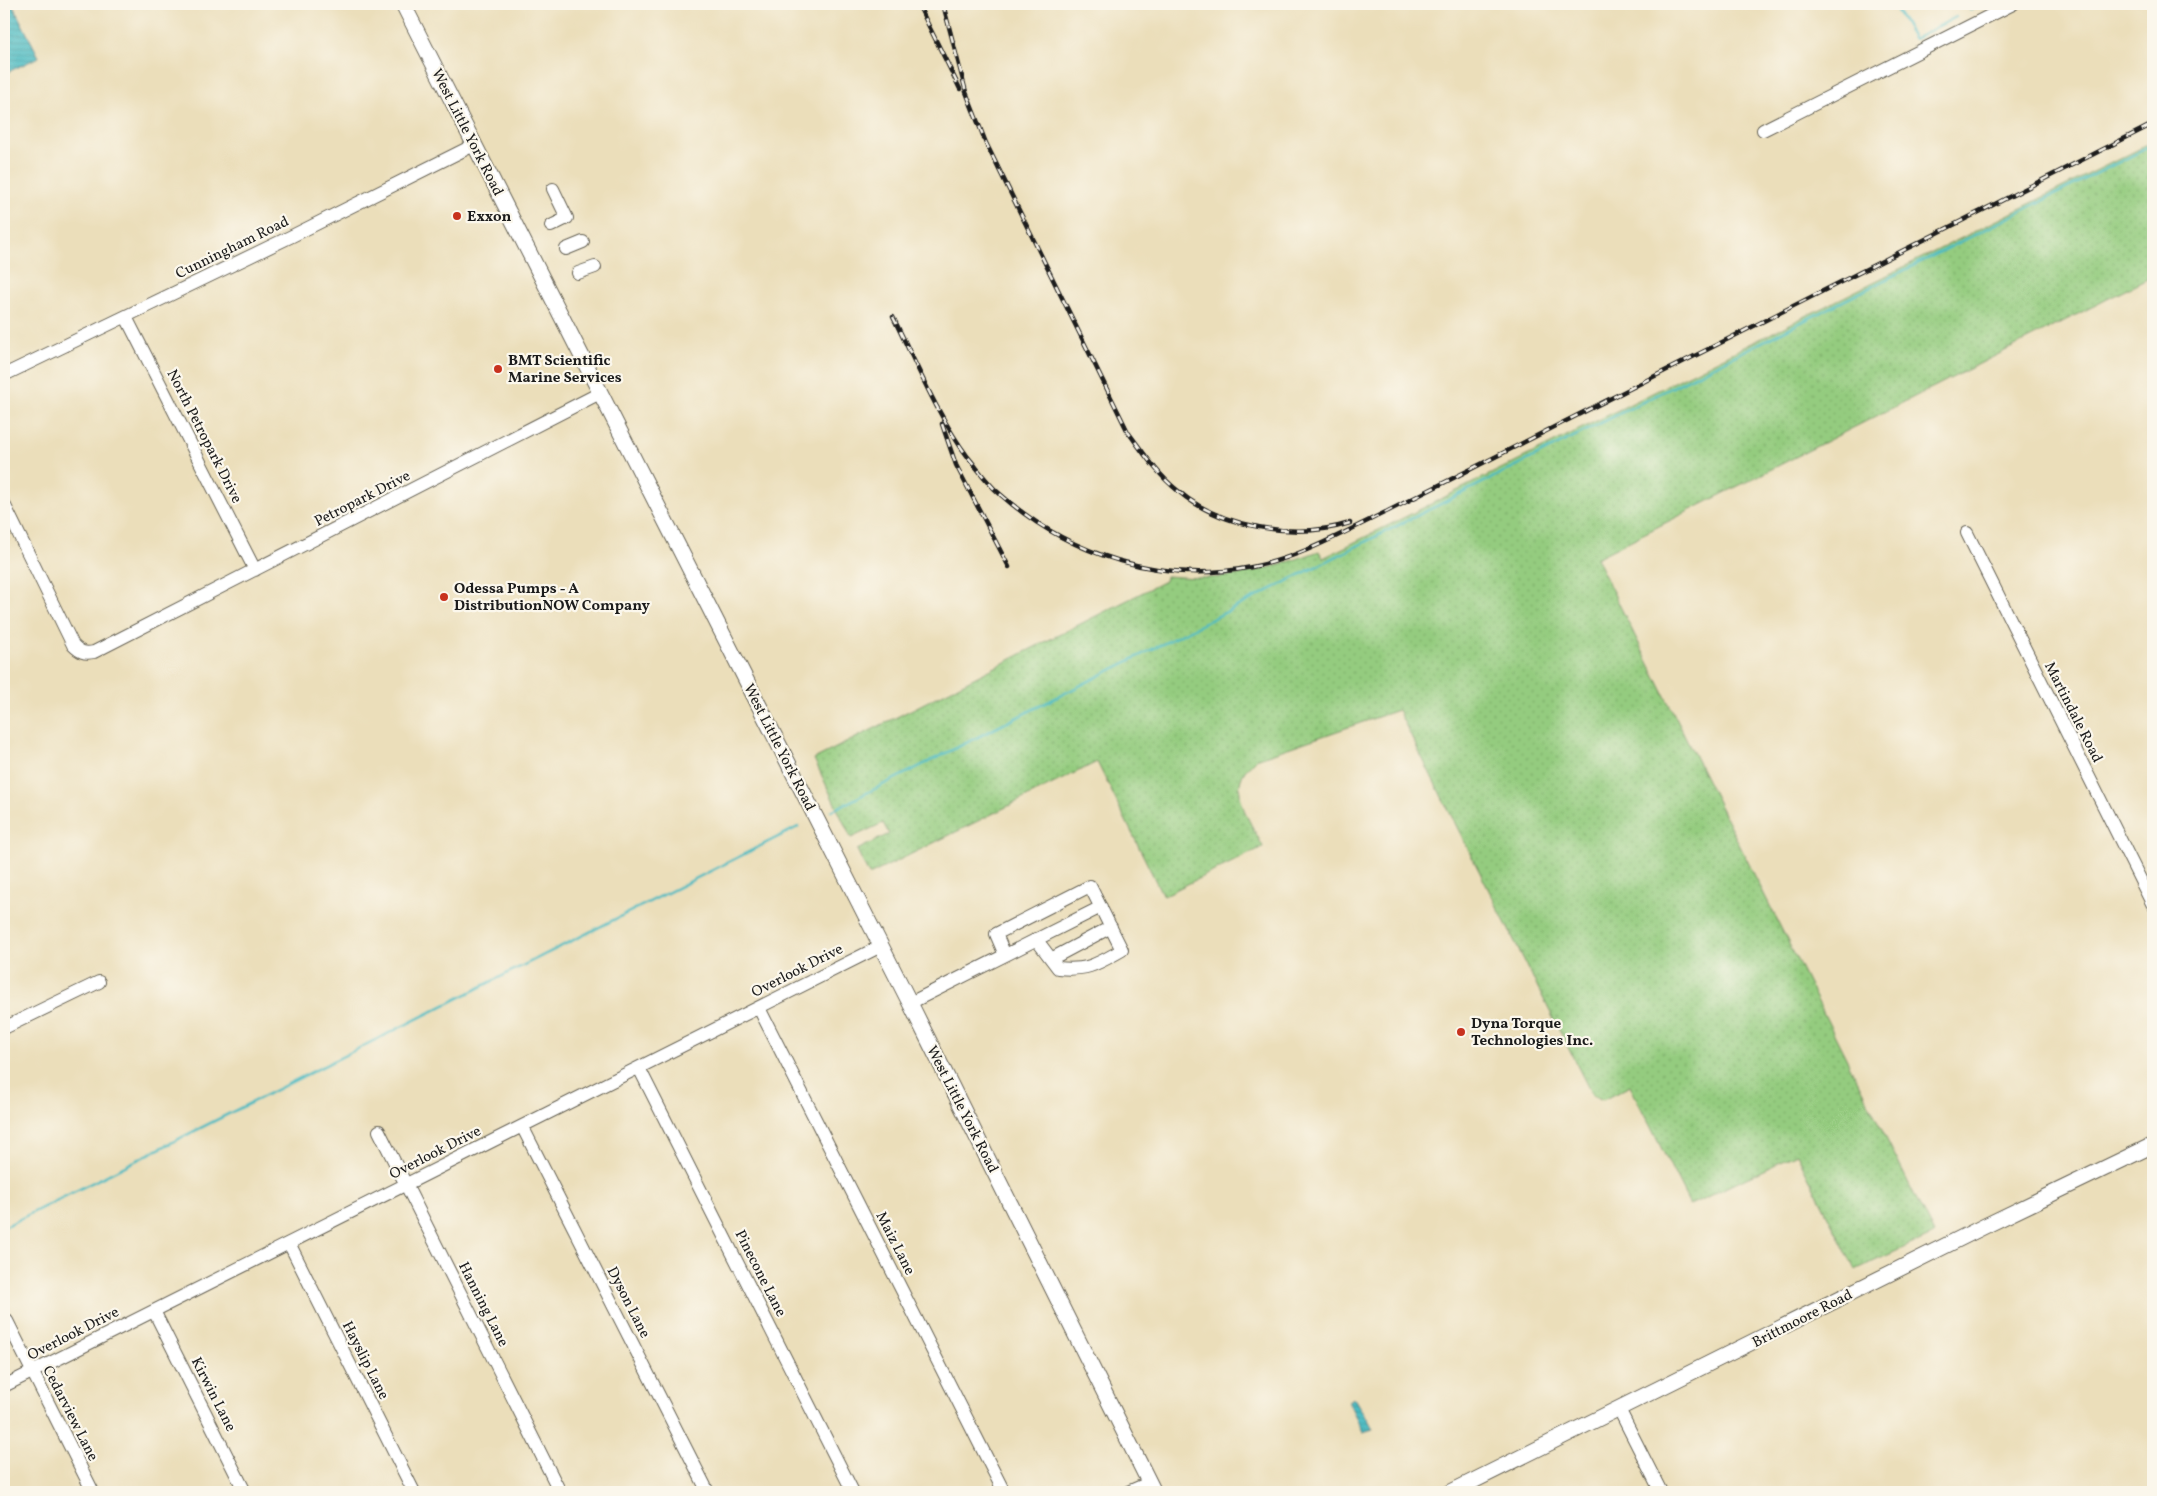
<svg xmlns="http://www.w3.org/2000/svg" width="2157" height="1496" viewBox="0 0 2157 1496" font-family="Vollkorn,serif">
	<defs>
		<pattern id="grass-dots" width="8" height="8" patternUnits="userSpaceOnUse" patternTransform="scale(1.25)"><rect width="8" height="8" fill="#94cc7f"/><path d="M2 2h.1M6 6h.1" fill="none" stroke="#7faf6d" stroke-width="1.8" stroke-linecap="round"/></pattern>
		<pattern id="water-rules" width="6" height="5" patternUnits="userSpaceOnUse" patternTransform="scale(1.25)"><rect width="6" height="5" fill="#4cbbc2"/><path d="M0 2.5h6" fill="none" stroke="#42a0a6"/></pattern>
	</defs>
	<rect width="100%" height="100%" fill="#fbf7ec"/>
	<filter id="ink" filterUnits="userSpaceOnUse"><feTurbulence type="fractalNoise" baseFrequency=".02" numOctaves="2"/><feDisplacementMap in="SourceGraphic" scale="10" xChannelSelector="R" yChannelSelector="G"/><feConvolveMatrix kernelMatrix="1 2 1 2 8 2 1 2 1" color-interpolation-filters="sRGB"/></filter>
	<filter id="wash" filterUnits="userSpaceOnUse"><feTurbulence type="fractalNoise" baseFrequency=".0096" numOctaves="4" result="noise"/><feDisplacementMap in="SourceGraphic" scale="20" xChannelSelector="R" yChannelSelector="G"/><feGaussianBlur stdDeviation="1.12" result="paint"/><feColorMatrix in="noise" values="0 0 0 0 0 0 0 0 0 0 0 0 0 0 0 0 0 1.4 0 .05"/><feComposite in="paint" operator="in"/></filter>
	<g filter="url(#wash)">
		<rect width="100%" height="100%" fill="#ebdeba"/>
		<path fill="url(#grass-dots)" stroke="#58744e" d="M2153 142V276L1596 558 1934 1234 1855 1270 1797 1154 1690 1205 1630 1086 1603 1100 1592 1095 1398 710 1256 759C1252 763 1248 767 1245 771 1229 794 1253 826 1263 847L1163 896 1097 762 869 875 857 850 889 834 883 823 851 838 814 759 1165 581 1166 576C1180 577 1195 578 1209 578 1247 576 1284 564 1319 551L1323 558Z"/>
		<path fill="url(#water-rules)" stroke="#346c6f" d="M4 4H12L39 57 4 74Z
			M1354 1398C1360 1410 1368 1417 1373 1429L1363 1432 1348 1401Z"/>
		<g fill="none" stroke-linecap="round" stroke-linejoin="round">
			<path stroke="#4cbbc2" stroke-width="2.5" d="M1893 4 1914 39 1956 17
				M1970 10 1983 4
				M831 811 2153 145
				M4 1227 798 827"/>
		</g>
	</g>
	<g filter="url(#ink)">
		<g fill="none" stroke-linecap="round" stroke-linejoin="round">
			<defs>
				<path id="minor" d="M1763 130 2013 4
					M551 226 567 218 553 189
					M566 249 583 242
					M578 273 595 267
					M126 317 255 570
					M4 375 292 236 474 145
					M4 504 73 645C80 652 84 654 94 652L600 393
					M1967 533 2153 905
					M1005 955 996 934 1090 886 1122 950C1097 964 1088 971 1058 968L1036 939
					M1051 959 1111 927
					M910 1003 1101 907
					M759 1008 1004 1492
					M4 1028 99 982
					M639 1068 853 1492
					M522 1126 708 1492
					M379 1131 560 1492
					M289 1243 414 1492
					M154 1311 245 1492
					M7 1321 93 1492
					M4 1386 881 946
					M1619 1409 1661 1492
					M1128 1492 1149 1483"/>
				<path id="major" d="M403 4 910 1003 1154 1492
					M1451 1492 1985 1226 2153 1145"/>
			</defs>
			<use href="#minor" stroke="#646053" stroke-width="14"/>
			<use href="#major" stroke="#646053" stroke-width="17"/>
			<use href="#minor" stroke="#fff" stroke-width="12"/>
			<use href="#major" stroke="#fff" stroke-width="15"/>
			<defs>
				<path id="rail" d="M918 4 960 89
					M943 4 966 92 986 143 1128 432C1143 452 1157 474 1177 490 1220 528 1296 540 1350 523
					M893 317C915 361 939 419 968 457 978 469 988 484 1000 494 1068 555 1161 585 1252 567 1300 558 1344 532 1388 511L2153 124
					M942 424 956 465 1009 567
					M2153 1379V1378"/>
			</defs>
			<use href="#rail" stroke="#1c1c1c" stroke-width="4.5"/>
			<use href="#rail" stroke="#fbf7ec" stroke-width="2.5" stroke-dasharray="8" stroke-linecap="butt"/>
		</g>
	</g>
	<g fill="#c8321e" stroke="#fbf7ec" stroke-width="2">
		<circle cx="457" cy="216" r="5"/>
		<circle cx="498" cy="369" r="5"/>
		<circle cx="444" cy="597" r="5"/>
		<circle cx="1461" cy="1032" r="5"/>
	</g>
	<g text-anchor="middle" stroke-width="4.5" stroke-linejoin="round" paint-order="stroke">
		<g font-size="15" fill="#1c1c1c" stroke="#fbf7ec">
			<text transform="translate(468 132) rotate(63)" y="5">West Little York Road</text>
			<text transform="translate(232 247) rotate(-26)" y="5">Cunningham Road</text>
			<text transform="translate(205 436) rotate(63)" y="5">North Petropark Drive</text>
			<text transform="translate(362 498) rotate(-27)" y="5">Petropark Drive</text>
			<text transform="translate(2074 712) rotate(63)" y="5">Martindale Road</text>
			<text transform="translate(780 747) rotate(63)" y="5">West Little York Road</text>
			<text transform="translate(797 970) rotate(-27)" y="5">Overlook Drive</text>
			<text transform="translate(963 1109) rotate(63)" y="5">West Little York Road</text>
			<text transform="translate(435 1152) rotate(-27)" y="5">Overlook Drive</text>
			<text transform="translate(896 1243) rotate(63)" y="5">Maiz Lane</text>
			<text transform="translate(761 1273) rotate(63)" y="5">Pinecone Lane</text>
			<text transform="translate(629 1302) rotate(63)" y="5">Dyson Lane</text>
			<text transform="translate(484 1304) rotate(63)" y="5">Hanning Lane</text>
			<text transform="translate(1802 1318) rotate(-27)" y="5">Brittmoore Road</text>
			<text transform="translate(73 1333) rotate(-27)" y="5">Overlook Drive</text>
			<text transform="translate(366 1360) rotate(63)" y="5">Hayslip Lane</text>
			<text transform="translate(214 1394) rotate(63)" y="5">Kirwin Lane</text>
			<text transform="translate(71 1413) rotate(63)" y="5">Cedarview Lane</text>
		</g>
		<g font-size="15" font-weight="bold" fill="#1c1c1c" stroke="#fbf7ec" text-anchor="start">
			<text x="467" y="221">Exxon</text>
			<text x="508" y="365">BMT Scientific<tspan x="508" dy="17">Marine Services</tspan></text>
			<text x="454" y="593">Odessa Pumps - A<tspan x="454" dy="17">DistributionNOW Company</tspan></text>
			<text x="1471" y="1028">Dyna Torque<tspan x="1471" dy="17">Technologies Inc.</tspan></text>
		</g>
	</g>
	<rect width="2157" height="1496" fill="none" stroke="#fbf7ec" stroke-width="20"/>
</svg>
